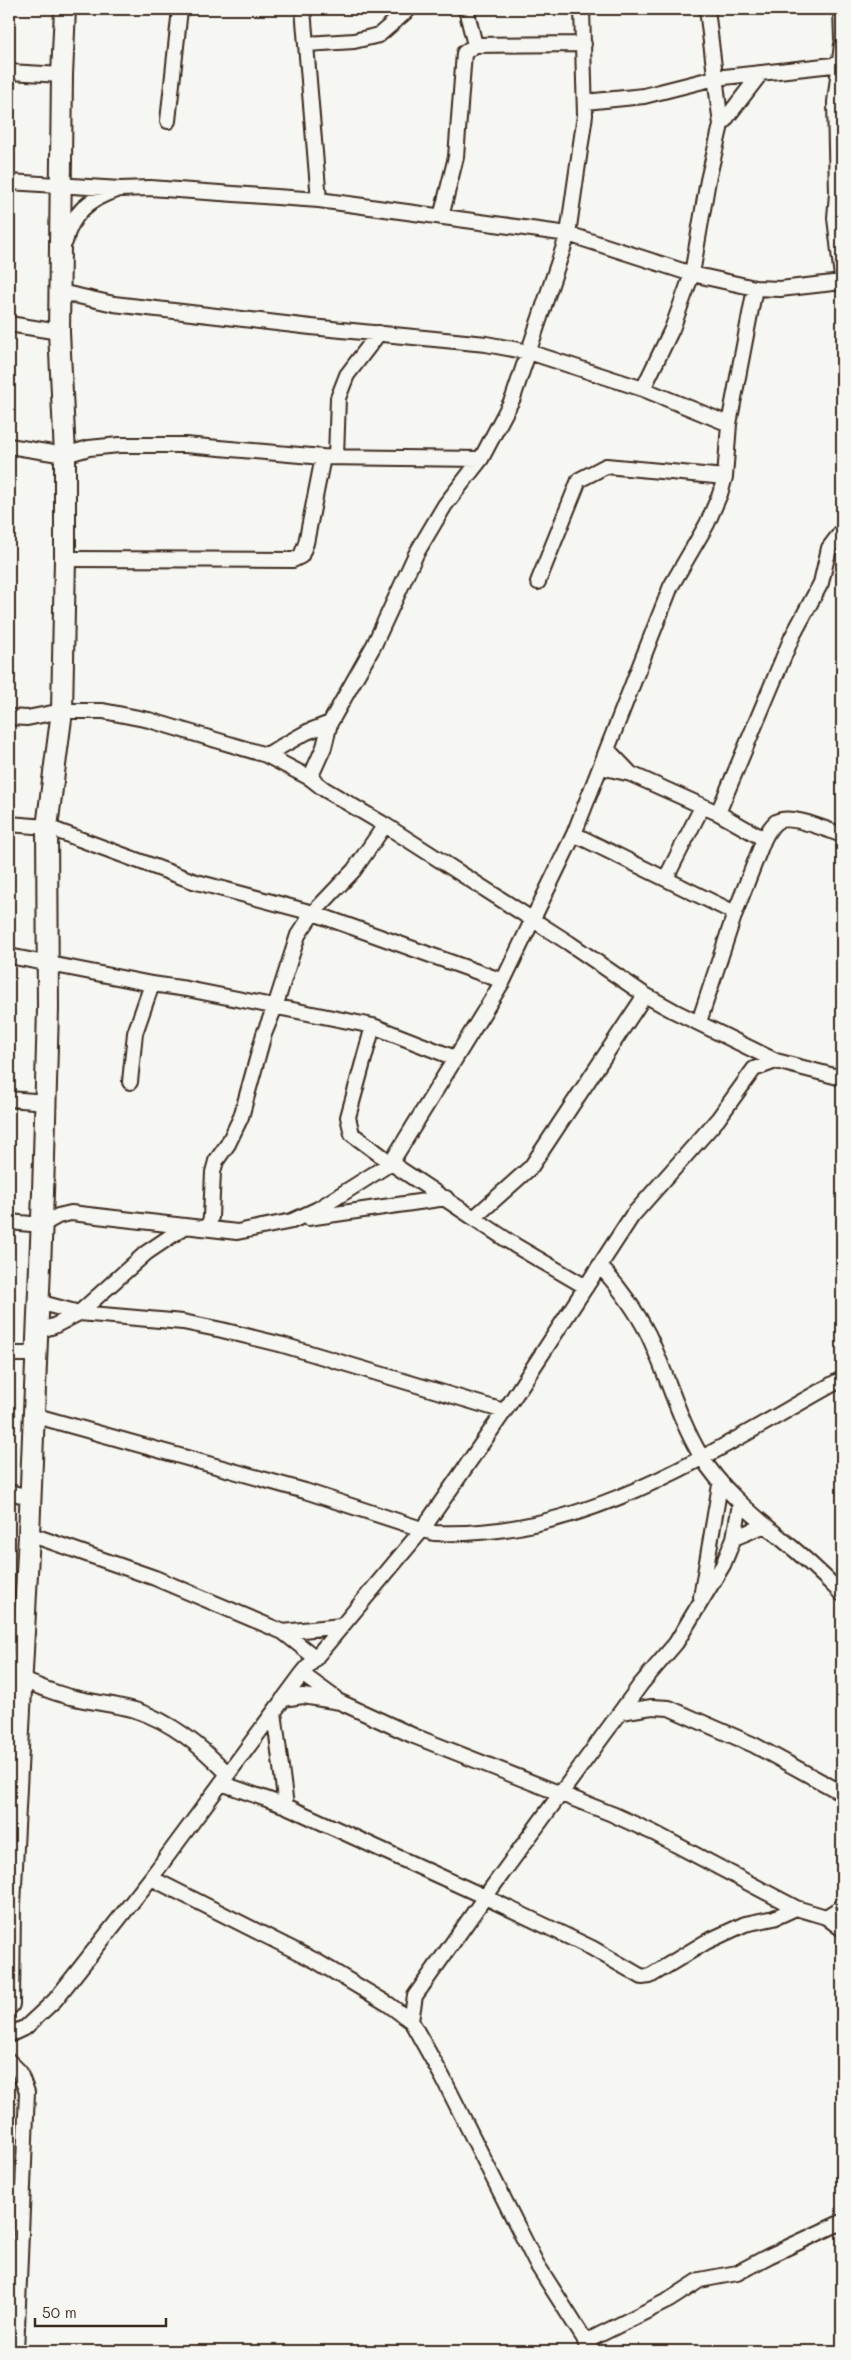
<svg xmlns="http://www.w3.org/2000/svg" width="851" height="2360" viewBox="0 0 851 2360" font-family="Mali,sans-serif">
	<rect width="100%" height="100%" fill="#f6f6f2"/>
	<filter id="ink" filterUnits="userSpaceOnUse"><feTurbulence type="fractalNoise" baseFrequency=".02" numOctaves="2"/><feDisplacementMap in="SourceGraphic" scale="10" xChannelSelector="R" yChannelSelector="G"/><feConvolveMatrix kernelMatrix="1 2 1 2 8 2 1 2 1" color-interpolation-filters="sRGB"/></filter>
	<g filter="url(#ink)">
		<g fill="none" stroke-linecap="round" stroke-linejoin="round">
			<defs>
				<path id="street" d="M303 9 319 200
					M466 9 475 45
					M841 9 842 39
					M307 44 354 41 379 35 409 9
					M842 44 835 102 837 193 835 218 842 277
					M9 72 62 75
					M585 102 644 96 715 78 842 64
					M168 121 180 9
					M721 125 761 73
					M9 182 120 189 150 188 319 200 568 234 692 274 755 288 780 289 842 282
					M441 217 456 157 464 53 475 45 584 44
					M65 242C71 215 89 198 117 190
					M60 292 114 304 311 327 486 344 529 352 643 389 729 424
					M9 324 59 332
					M643 389 672 329 692 274 708 180 721 125 707 9
					M9 446 65 455 89 448 119 445H185L323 457 481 459
					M336 457 338 398 347 375 379 333
					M65 559 293 560 301 556 306 543 323 457
					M538 582 579 480 606 466 725 477
					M9 717 27 718 62 711H103L149 720 266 755 310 778 324 789 385 825 569 943 645 995 674 1011 776 1061 842 1078
					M608 750 631 774
					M266 755 307 732 330 723
					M601 767 631 774 718 813 764 839 735 913 699 1022
					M310 778 324 747 330 723 374 645 416 554 445 505 481 459 513 398 568 234 585 115 582 9
					M718 813 792 637 821 583 829 548 842 531
					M9 824 47 827 193 881 313 913 503 981
					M574 834 735 913
					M764 839C767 833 771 826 776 822 790 813 827 830 842 835
					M666 878 702 807
					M9 956 152 984
					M373 1026 348 1117 352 1134 391 1163 516 1246 586 1287
					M130 1082 135 1033 152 984 187 989 373 1026 455 1058
					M9 1099 46 1102
					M475 1217 531 1167 645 995
					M308 1218 446 1198
					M9 1222 42 1225 58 1216 71 1213 237 1232 292 1221 318 1209 391 1163 503 981 574 834 671 586 707 524 720 494 725 477 729 424 755 288
					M208 1228 211 1217 213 1172 216 1161 228 1144 241 1117 264 1034 275 1007 298 935 313 913 354 870 385 825
					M600 1266C618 1286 636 1310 648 1334 667 1374 678 1418 701 1456 723 1491 752 1514 783 1540 804 1557 823 1575 842 1594
					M38 1302 79 1313 183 1322 222 1330 283 1345 504 1411
					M37 1331 54 1326 79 1313 146 1253 183 1228
					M9 1354H26L36 1352
					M33 1415 305 1491 434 1533C586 1540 715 1449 842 1379
					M9 1492 29 1497
					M29 1534 155 1578 283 1632 316 1658
					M734 1538 763 1526
					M701 1597 720 1485
					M9 1623 23 1634
					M283 1632 341 1626
					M302 1674 335 1698
					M21 1679C39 1687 56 1694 75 1698 95 1703 115 1704 135 1710 172 1722 201 1746 228 1774
					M283 1699 303 1696 340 1702 414 1736 612 1814 654 1833 796 1908 826 1917 842 1929
					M274 1712 286 1806
					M621 1712 652 1707 669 1708 754 1745 842 1793
					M221 1783 286 1806 485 1897 592 1948 642 1977 650 1976 706 1942 745 1924 774 1918 796 1908
					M151 1878 316 1961 388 2004 411 2021 443 2078 536 2263 592 2351
					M826 1917 842 1907
					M411 2021 415 1996 485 1897 641 1684 676 1643 723 1565 734 1538 740 1504
					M9 2035 26 2027 55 2000 151 1878 302 1674 422 1530 510 1403 632 1216 718 1119 754 1069 776 1061
					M9 2061 19 2071 27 2092 16 2351
					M585 2342 669 2300 700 2280 737 2273 769 2256 842 2222"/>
				<path id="secondary" d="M9 2004 10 1905 29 1534 43 1193 48 1009 47 827 62 711 65 559V455L59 332 62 75 65 9"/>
			</defs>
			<use href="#street" stroke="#3b2a1e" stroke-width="18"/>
			<use href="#secondary" stroke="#3b2a1e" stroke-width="24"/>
			<use href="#street" stroke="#f6f6f2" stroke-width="14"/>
			<use href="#secondary" stroke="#f6f6f2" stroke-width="20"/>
		</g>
	</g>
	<rect width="851" height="2360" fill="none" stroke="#f6f6f2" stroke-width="30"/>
	<rect x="15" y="15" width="821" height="2330" fill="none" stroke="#3b2a1e" stroke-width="2" filter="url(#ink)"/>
	<path d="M35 2318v8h131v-8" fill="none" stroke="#3b2a1e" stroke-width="2.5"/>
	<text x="42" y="2318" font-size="15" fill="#3b2a1e" stroke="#f6f6f2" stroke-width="4" paint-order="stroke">50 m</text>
</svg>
